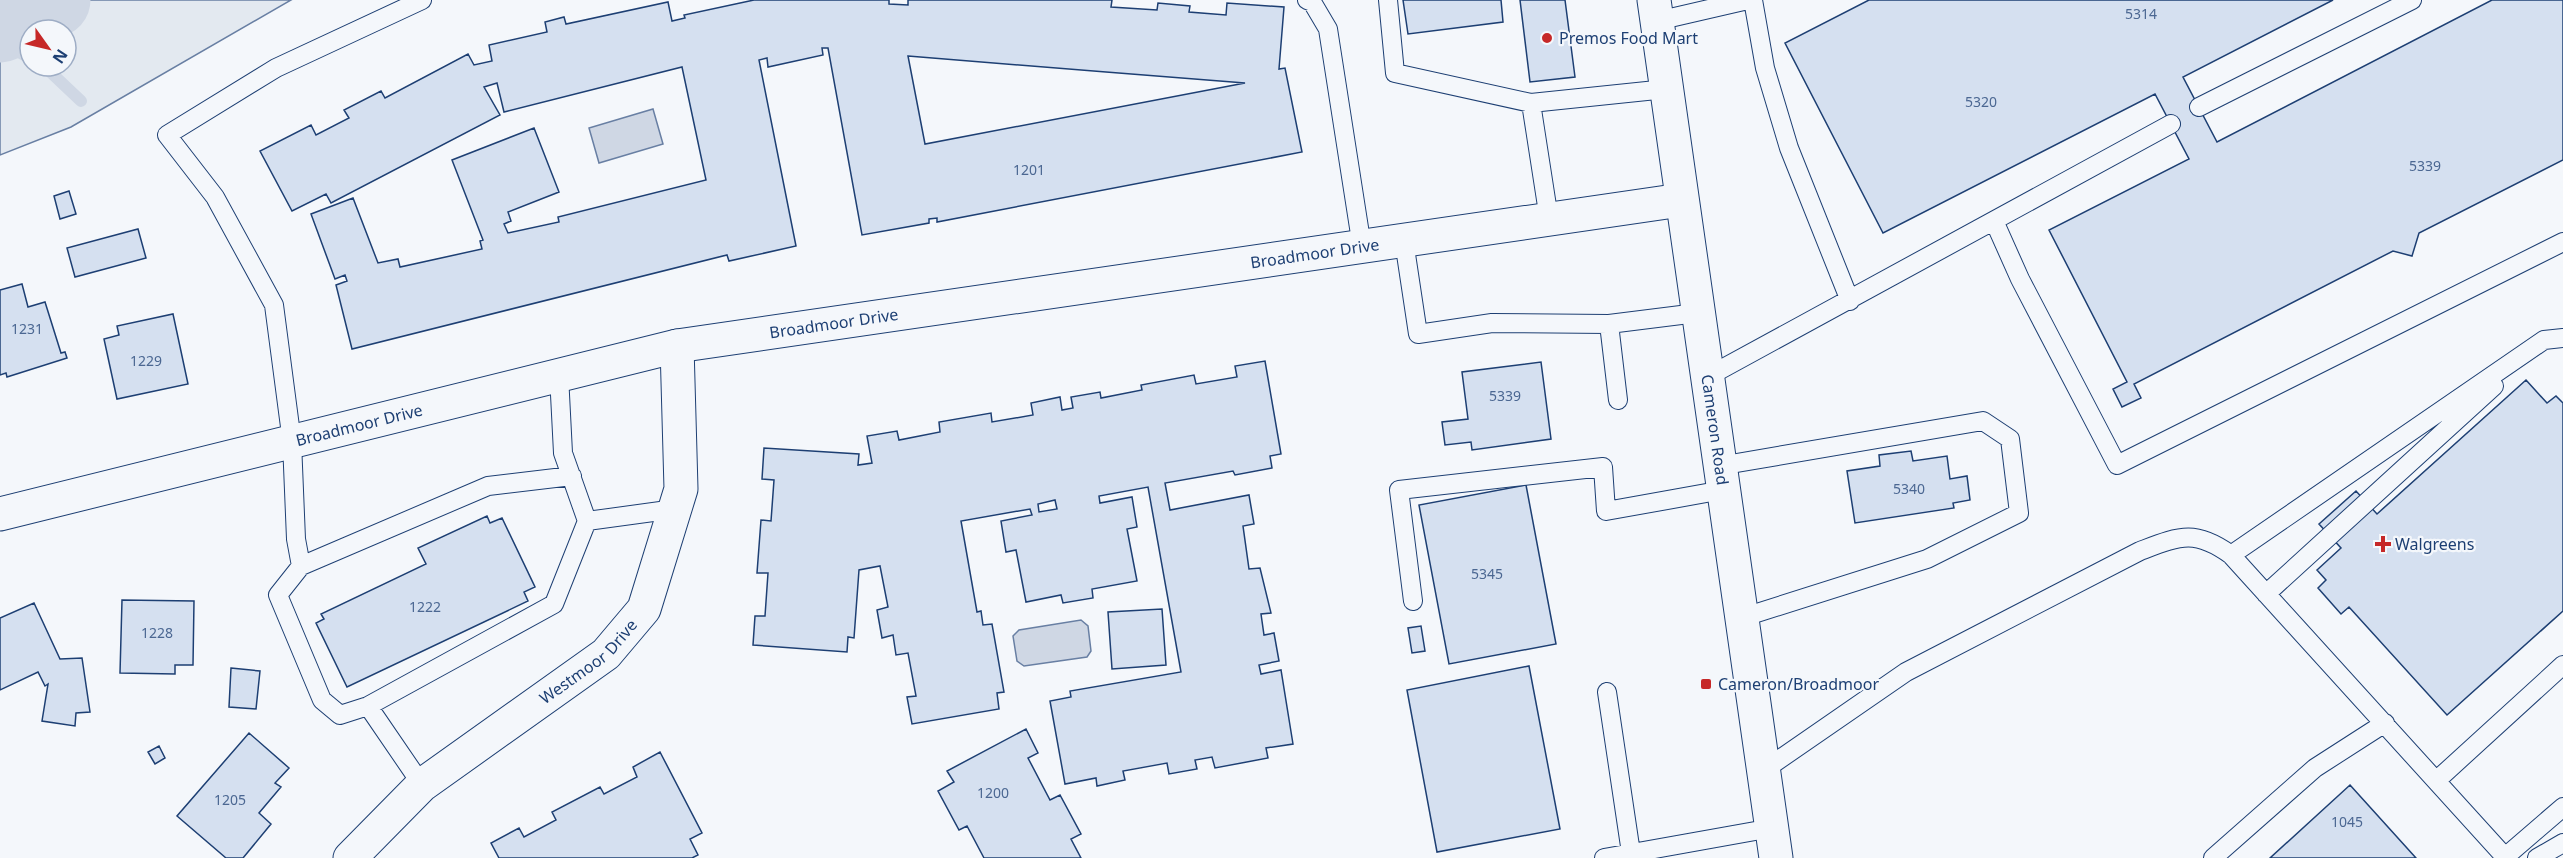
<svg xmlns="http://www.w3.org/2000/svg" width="2563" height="858" viewBox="0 0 2563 858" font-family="'Noto Sans',sans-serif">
	<rect width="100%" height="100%" fill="#f4f7fb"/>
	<path fill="#e3e9f0" stroke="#687fa3" stroke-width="1.5" fill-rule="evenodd" d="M0 0H291L71 127 0 155ZM30 30H66V66H30Z"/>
	<path fill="#cfd7e4" stroke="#687fa3" stroke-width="1.5" d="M653 109 663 144 599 163 589 128Z
		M1081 620 1088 626 1091 651 1087 657 1024 666 1017 661 1013 636 1019 630Z"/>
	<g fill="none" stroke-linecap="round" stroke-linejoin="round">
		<path stroke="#cfd7e4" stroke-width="12" d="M0 42 30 58
			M44 66 81 101"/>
		<path stroke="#cfd7e4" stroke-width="75" d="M0 25 53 0"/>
	</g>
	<path fill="#d5e0f0" stroke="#1d3f73" stroke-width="1.5" fill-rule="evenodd" d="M754 0H889V4L908 5V0H1112L1111 7 1157 10 1158 3 1190 6 1189 12 1226 15 1227 3 1284 7 1279 69 1285 68 1302 152 937 222V218L929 219V223L862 235 828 48H822L823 55 768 67 767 58 759 60 796 246 729 261 727 255 352 349 336 285 347 281 345 275 335 279 311 214 353 198 378 263 398 259 400 267 482 249 480 241 483 240 452 160 534 128 559 192 508 212 511 221 504 224 508 233 559 222 558 217 706 180 682 67 504 112 497 83 484 87 500 115 331 203 326 194 292 211 260 151 311 125 316 135 349 118 344 110 381 91 385 98 468 54 474 65 492 61 489 45 547 32 545 22 564 17 566 24 668 2 672 21 685 18 684 15ZM908 56 1106 72 1245 83 925 144Z
		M1403 0H1501L1503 22 1408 34Z
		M1520 0H1565L1575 77 1530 82Z
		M1869 0H2333L2183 77 2217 142 2492 0H2563V160L2419 233 2412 256 2393 251 2134 384 2141 398 2122 407 2113 389 2127 382 2049 230 2189 159 2155 94 1883 233 1785 43Z
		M69 191 76 214 60 219 54 196Z
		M138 229 146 258 75 277 67 248Z
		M22 284 28 307 45 302 61 353 65 352 67 358 7 377 6 373 0 375V290Z
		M173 314 188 384 117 399 104 339 119 335 117 326Z
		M1265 361 1281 454 1270 456 1272 468 1235 475 1233 471 1165 483 1170 510 1249 495 1254 524 1243 526 1249 569 1260 568 1271 613 1261 614 1264 635 1274 633 1279 661 1259 665 1261 674 1281 670 1293 744 1266 748 1268 758 1215 768 1212 757 1195 760 1197 769 1169 774 1167 763 1123 771 1125 780 1097 786 1096 778 1065 784 1050 701 1071 697 1070 691 1181 672 1148 487 1099 496 1100 503 1132 497 1137 527 1127 529 1137 581 1092 589 1093 598 1063 603 1061 595 1026 602 1016 550 1006 552 1001 521 1032 515 1030 509 961 521 977 612 981 611 983 625 992 624 1004 692 997 693 999 709 912 724 907 697 916 696 908 653 896 655 893 635 882 638 877 610 888 607 880 566 859 570 854 638 848 637 847 652 753 645 755 616H765L768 573H757L761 520 771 521 774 480 762 479 764 448 859 454 858 465 872 463 867 436 897 431 899 440 940 432 939 422 991 413 992 422 1033 415 1031 403 1060 397 1062 410 1073 408 1071 397 1100 392 1101 398 1142 390 1141 385 1194 375 1196 384 1237 377 1235 366ZM1055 500 1057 509 1039 512 1038 504Z
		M1541 362 1551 439 1472 450 1471 442 1445 445 1442 422 1468 419 1462 372Z
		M2526 380 2547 403 2556 396 2563 403V611L2447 715 2349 607 2341 614 2318 588 2326 580 2317 570 2341 548 2319 524 2356 491 2377 514Z
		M1911 451 1913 461 1947 456 1950 479 1967 476 1970 500 1953 503 1954 508 1855 523 1847 471 1880 466 1879 455Z
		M1526 485 1556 644 1449 664 1419 505Z
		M487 516 490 523 502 518 535 587 524 592 528 601 347 687 316 623 324 619 321 614 426 564 418 548Z
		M122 600 194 601 193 665H175V674L120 673Z
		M34 603 60 659 82 658 90 712 76 713 75 726 42 721 48 684 45 686 38 672 0 690V618Z
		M1162 609 1166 665 1112 669 1108 612Z
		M1421 626 1425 651 1412 653 1408 628Z
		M1529 666 1560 829 1437 852 1407 690Z
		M231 668 260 671 256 709 229 707Z
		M1026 729 1038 753 1028 758 1050 800 1060 795 1081 834 1071 839 1081 858H984L967 826 959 830 938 791 954 782 947 771Z
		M249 733 289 768 275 783 281 787 259 813 271 824 243 858H226L177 816Z
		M159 746 165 758 155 764 148 752Z
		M660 752 702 833 690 839 698 855 692 858H499L491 843 519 828 524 837 556 820 552 812 600 787 604 794 637 777 633 767Z
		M2350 785 2416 858H2270Z"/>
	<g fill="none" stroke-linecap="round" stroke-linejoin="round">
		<defs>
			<path id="service" d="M422 0 276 68 167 135 215 197 274 305 292 442 296 539 301 566 278 595 322 700 340 715 368 706 554 604 587 521 675 509
				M1307 0 1312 2 1328 29 1362 247
				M1388 0 1395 73 1531 103 1666 89
				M1753 0 1765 68 1789 148 1850 301
				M1657 21 1748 0
				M1531 103 1549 219
				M2199 107 2412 0
				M1995 223 2020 279 2117 465 2563 242
				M1404 241 1418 334 1492 323 1609 324 1697 313
				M1609 324 1618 400
				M559 375 563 453 587 521
				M1707 377 2171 124
				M1719 466 1983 421 2010 439 2019 513 1927 559 1741 618
				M2231 555 2544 340 2563 338
				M301 566 488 486 572 476
				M2266 594 2494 386
				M1413 601 1399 490 1603 467 1606 511 1723 490
				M1607 692 1631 853
				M368 706 422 785
				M1764 770 1906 672 2140 551C2180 536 2195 529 2231 555L2506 858
				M2437 780 2563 665
				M2505 857 2563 807
				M1604 858 1772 828
				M2213 858 2315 768 2385 723
				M2537 858 2563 843"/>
			<g id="minor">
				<path id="s1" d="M0 514 677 346 1681 200"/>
				<path id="s2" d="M350 858 422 785 606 654 644 609 681 489 677 346"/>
			</g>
			<g id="secondary">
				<path id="s3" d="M1654 0 1776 858"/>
			</g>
		</defs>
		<use href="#service" stroke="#1d3f73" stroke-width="20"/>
		<use href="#minor" stroke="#1d3f73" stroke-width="35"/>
		<use href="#secondary" stroke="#1d3f73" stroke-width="35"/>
		<use href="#service" stroke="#f4f7fb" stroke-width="18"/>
		<use href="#minor" stroke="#f4f7fb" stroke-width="33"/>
		<use href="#secondary" stroke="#f4f7fb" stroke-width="33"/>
	</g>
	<g fill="#c62828" stroke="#f4f7fb" stroke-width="2">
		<circle cx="1547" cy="38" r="6"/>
		<path d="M2380 535h6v6h6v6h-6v6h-6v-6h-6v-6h6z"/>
		<rect x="1700" y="678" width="12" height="12" rx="3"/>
	</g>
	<g text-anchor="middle" stroke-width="4.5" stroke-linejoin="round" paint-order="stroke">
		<g font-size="14" fill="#4b6792">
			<text x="2141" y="19">5314</text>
			<text x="1981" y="107">5320</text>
			<text x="2425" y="171">5339</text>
			<text x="1029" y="175">1201</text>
			<text x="27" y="334">1231</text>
			<text x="146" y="366">1229</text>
			<text x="1505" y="401">5339</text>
			<text x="1909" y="494">5340</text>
			<text x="1487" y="579">5345</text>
			<text x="425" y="612">1222</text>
			<text x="157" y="638">1228</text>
			<text x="993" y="798">1200</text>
			<text x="230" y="805">1205</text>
			<text x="2347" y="827">1045</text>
		</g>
		<g font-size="16" fill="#1d3f73" stroke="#f4f7fb" text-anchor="start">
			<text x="1559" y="44">Premos Food Mart</text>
			<text x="2395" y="550">Walgreens</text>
			<text x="1718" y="690">Cameron/Broadmoor</text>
		</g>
		<g font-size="16" fill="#1d3f73" stroke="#f4f7fb">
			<text dy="6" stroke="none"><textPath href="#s1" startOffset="1342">Broadmoor Drive</textPath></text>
			<text dy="6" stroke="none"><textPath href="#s1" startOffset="856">Broadmoor Drive</textPath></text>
			<text dy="6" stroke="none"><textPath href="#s1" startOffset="370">Broadmoor Drive</textPath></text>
			<text dy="6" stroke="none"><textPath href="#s3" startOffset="434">Cameron Road</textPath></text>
			<text dy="6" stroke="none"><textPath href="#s2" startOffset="310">Westmoor Drive</textPath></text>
		</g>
	</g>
	<g transform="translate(48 48) rotate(124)"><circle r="28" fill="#f4f7fb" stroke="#9eadc5" stroke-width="1.5"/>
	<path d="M0-4.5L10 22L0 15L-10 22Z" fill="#c62828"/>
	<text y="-9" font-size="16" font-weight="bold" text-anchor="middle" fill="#1d3f73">N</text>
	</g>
</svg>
